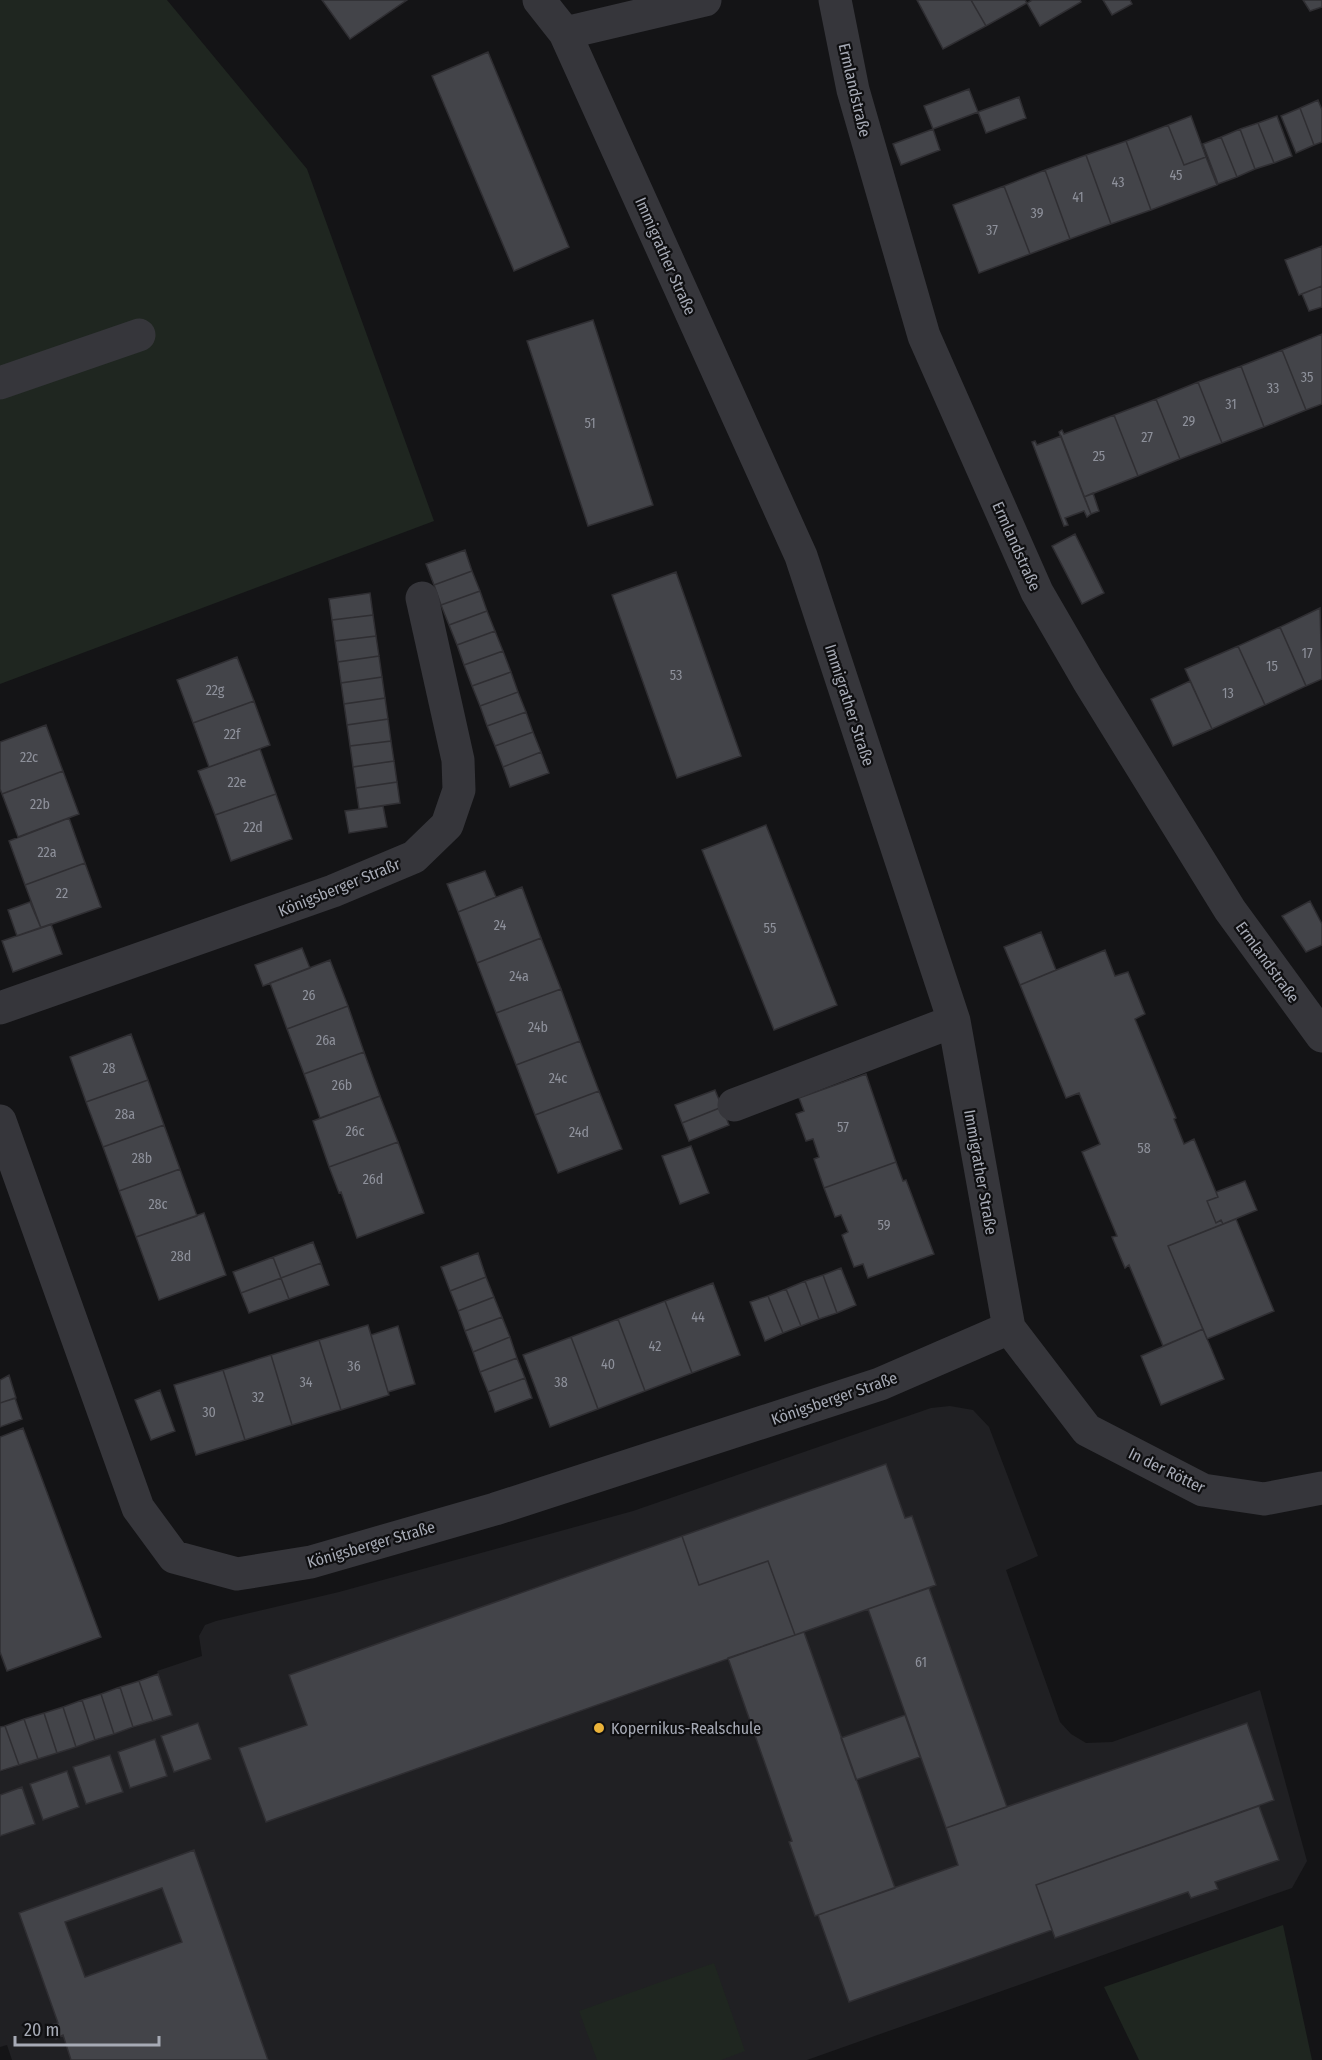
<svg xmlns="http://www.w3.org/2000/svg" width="1322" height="2060" viewBox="0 0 1322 2060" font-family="'Fira Sans Condensed',sans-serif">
	<rect width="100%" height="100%" fill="#141416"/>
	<path fill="#202023" d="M950 1406 973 1410 989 1427 1038 1556 1006 1570 1060 1722 1071 1734 1086 1743 1112 1742 1260 1690 1307 1861 1292 1888 807 2060H12L7 2045 0 2047V1772L172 1715 157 1671 202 1656 199 1636 205 1625 216 1621 339 1592 633 1511 931 1408Z"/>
	<path fill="#1f2620" d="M0 0H167L307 169 434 521 0 684Z
		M1283 1925 1312 2060H1139L1104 1987Z
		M714 1963 745 2051 721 2060H597L579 2011Z"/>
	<path fill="#434449" stroke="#2f2e32" stroke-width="1.5" fill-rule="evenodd" d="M322 0H407L350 39Z
		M917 0H971L986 26 943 49Z
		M971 0H1025L1027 3 986 26Z
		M1032 0H1080L1081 2 1040 26 1027 3Z
		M1103 0H1130L1132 4 1112 15Z
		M1303 0H1322V7L1310 11Z
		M488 52 569 247 514 271 432 76Z
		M969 89 978 112 933 129 924 106Z
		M1019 97 1026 118 986 133 978 112Z
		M1318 100 1322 110V142L1314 145 1300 108Z
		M1300 108 1314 145 1296 153 1281 116Z
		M1191 116 1206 157 1184 165 1168 125Z
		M1277 116 1292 156 1274 163 1258 123Z
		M1258 123 1274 163 1255 169 1240 129Z
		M1168 125 1184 165 1206 157 1217 185 1151 210 1126 141Z
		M933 129 940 150 901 165 893 144Z
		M1240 129 1255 169 1237 177 1221 137Z
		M1221 137 1237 177 1218 184 1203 144Z
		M1126 141 1151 210 1111 224 1086 155Z
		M1086 155 1111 224 1070 239 1045 170Z
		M1045 170 1070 239 1030 254 1004 186Z
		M1004 186 1030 254 979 273 953 205Z
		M1322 246V286L1299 295 1285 260Z
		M1322 286V307L1309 311 1302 294Z
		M593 320 653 505 588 526 527 341Z
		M1322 334V404L1306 410 1282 350Z
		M1282 350 1306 410 1264 427 1241 366Z
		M1241 366 1264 427 1222 443 1198 382Z
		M1198 382 1222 443 1180 459 1156 399Z
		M1156 399 1180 459 1138 476 1114 415Z
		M1114 415 1138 476 1084 497 1059 432 1062 430 1064 434Z
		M1061 436 1091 514 1087 517 1084 511 1065 518 1068 525 1064 526 1032 442 1035 441 1037 445Z
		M1093 493 1099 511 1091 514 1084 497Z
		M1075 534 1104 593 1082 604 1052 546Z
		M465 550 472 571 434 585 426 564Z
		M472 571 480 591 441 605 434 585Z
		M676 572 741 756 677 778 612 595Z
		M480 591 487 611 449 625 441 605Z
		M370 593 373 615 332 620 329 599Z
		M1320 608 1322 679 1306 686 1280 627Z
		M487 611 495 631 457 645 449 625Z
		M373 615 376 636 335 641 332 620Z
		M1280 627 1306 686 1265 705 1238 646Z
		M495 631 503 651 464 665 457 645Z
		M376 636 379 656 338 662 335 641Z
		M1238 646 1265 705 1212 729 1185 669Z
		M503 651 511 672 472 686 464 665Z
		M379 656 382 677 341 683 338 662Z
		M237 657 254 701 193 723 177 680Z
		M511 672 518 692 480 706 472 686Z
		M382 677 385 698 344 704 341 683Z
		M1190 681 1212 729 1173 746 1151 699Z
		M518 692 526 712 487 726 480 706Z
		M385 698 388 719 347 725 344 704Z
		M254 701 270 745 209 767 193 723Z
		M526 712 533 732 495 746 487 726Z
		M388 719 391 741 350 746 347 725Z
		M46 725 63 771 2 794 0 789V742Z
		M533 732 541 752 503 767 495 746Z
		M391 741 394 761 353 767 350 746Z
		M260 749 276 794 215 815 198 771Z
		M541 752 549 773 510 787 503 767Z
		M394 761 397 782 356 788 353 767Z
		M63 771 79 814 18 837 2 794Z
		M397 782 400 803 359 809 356 788Z
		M276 794 292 839 231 861 215 815Z
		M383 806 387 827 349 833 345 811Z
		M69 818 85 863 25 885 9 841Z
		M766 825 837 1005 774 1030 702 850Z
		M85 863 101 907 41 928 25 885Z
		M485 871 496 897 458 912 447 884Z
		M522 887 541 938 477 963 458 912Z
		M1310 901 1322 924V945L1306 952 1282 916Z
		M30 902 41 928 17 936 8 910Z
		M51 924 62 954 13 972 2 941Z
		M1041 932 1056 970 1020 985 1004 947Z
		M541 938 561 989 496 1013 477 963Z
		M302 948 310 968 263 986 255 965Z
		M1105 950 1115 976 1128 972 1145 1014 1135 1019 1176 1118 1174 1119 1184 1144 1194 1139 1218 1197 1207 1201 1216 1223 1221 1220 1223 1224 1168 1246 1203 1329 1163 1346 1129 1265 1125 1268 1112 1237 1117 1236 1082 1152 1100 1144 1079 1093 1066 1098 1020 985Z
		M330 960 348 1006 287 1029 270 983Z
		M561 989 580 1041 516 1065 496 1013Z
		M348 1006 364 1052 304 1074 287 1029Z
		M131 1034 148 1080 86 1102 70 1057Z
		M580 1041 599 1091 535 1115 516 1065Z
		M364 1052 380 1096 320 1118 304 1074Z
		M866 1074 896 1162 824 1188 814 1159 819 1157 813 1139 806 1141 796 1114 804 1111 799 1098Z
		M148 1080 164 1125 103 1147 86 1102Z
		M715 1090 722 1107 682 1123 675 1105Z
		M599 1091 622 1149 558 1173 535 1115Z
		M380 1096 398 1142 329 1167 313 1121Z
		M722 1107 729 1125 689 1141 682 1123Z
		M164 1125 180 1169 119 1191 103 1147Z
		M398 1142 424 1213 357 1238 341 1192 339 1193 329 1167Z
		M691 1146 709 1193 680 1204 662 1156Z
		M896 1162 903 1181 906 1180 934 1254 868 1278 863 1264 854 1267 842 1235 848 1232 841 1215 835 1217 824 1188Z
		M180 1169 197 1216 136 1237 119 1191Z
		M1245 1181 1257 1210 1223 1224 1221 1220 1216 1223 1207 1201 1218 1197 1216 1192Z
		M204 1213 226 1275 159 1300 136 1237Z
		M1236 1219 1274 1311 1207 1339 1168 1246Z
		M313 1242 321 1263 281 1278 273 1257Z
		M478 1253 486 1277 450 1291 441 1267Z
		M273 1257 281 1278 241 1293 233 1272Z
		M321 1263 329 1285 289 1299 281 1278Z
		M841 1268 856 1305 837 1313 823 1275Z
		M823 1275 837 1313 819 1319 805 1281Z
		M486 1277 494 1297 458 1311 450 1291Z
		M281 1278 289 1299 249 1313 241 1293Z
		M805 1281 819 1319 801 1326 786 1289Z
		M713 1283 740 1355 692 1373 665 1301Z
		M786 1289 801 1326 783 1333 768 1296Z
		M768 1296 783 1333 765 1341 750 1302Z
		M494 1297 502 1317 465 1331 458 1311Z
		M665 1301 692 1373 645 1391 618 1319Z
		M502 1317 510 1337 473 1352 465 1331Z
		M618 1319 645 1391 598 1409 571 1337Z
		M368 1325 389 1395 341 1410 319 1340Z
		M398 1326 415 1384 388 1392 371 1335Z
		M1203 1329 1224 1379 1161 1405 1141 1356Z
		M510 1337 517 1358 480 1372 473 1352Z
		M571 1337 598 1409 550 1427 523 1355Z
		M319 1340 341 1410 292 1425 271 1355Z
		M271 1355 292 1425 245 1440 223 1370Z
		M517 1358 525 1378 488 1392 480 1372Z
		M223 1370 245 1440 196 1455 174 1385Z
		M9 1375 16 1398 0 1403V1380Z
		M525 1378 532 1398 495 1412 488 1392Z
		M160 1390 175 1431 151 1440 135 1400Z
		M15 1398 22 1419 0 1427V1403Z
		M23 1428 101 1637 7 1671 0 1652V1437Z
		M886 1464 905 1518 912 1516 936 1585 795 1635 768 1561 699 1585 682 1536Z
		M682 1536 699 1585 768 1561 795 1635 266 1822 239 1748 307 1725 289 1675Z
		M929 1588 1007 1807 946 1828 868 1609Z
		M804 1632 895 1888 815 1916 789 1842 792 1841 728 1658Z
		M158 1674 172 1715 153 1721 139 1681Z
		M139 1681 153 1721 133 1727 120 1687Z
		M120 1687 133 1727 114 1734 101 1694Z
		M101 1694 114 1734 95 1740 82 1700Z
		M82 1700 95 1740 76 1747 63 1707Z
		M63 1707 76 1747 57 1753 44 1713Z
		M44 1713 57 1753 38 1759 24 1719Z
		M905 1715 920 1757 856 1780 841 1738Z
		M24 1719 38 1759 19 1765 5 1726Z
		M198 1723 211 1759 174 1772 161 1736Z
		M1247 1723 1274 1800 1036 1885 1052 1930 849 2002 818 1915 958 1865 946 1828Z
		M5 1726 19 1765 0 1771V1727Z
		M155 1739 167 1776 130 1788 118 1752Z
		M110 1755 123 1792 86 1804 73 1767Z
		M67 1771 79 1807 43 1820 30 1784Z
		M22 1787 35 1824 0 1836V1795Z
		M1259 1806 1279 1860 1215 1882 1218 1889 1191 1898 1188 1892 1055 1938 1036 1885Z
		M194 1850 268 2060H71L63 2035 56 2039 51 2025 58 2023 19 1913ZM162 1888 182 1942 85 1977 65 1922Z"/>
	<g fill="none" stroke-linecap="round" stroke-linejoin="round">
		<path stroke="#36363b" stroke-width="33" d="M539 0 565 33 801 556 954 1021 1009 1328 1087 1430 1203 1490 1264 1499 1322 1488
			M835 0 853 90 924 336 1037 592 1088 680 1230 910 1322 1036
			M565 33 705 0
			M0 383 139 335
			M0 1008 333 891 414 857 447 825 459 790 458 760 422 598
			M734 1105 954 1021
			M0 1121 138 1508 174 1557 237 1574 311 1562 495 1509 880 1384 1009 1328"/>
	</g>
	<circle fill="#eab239" stroke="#0f0f11" stroke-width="2" cx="599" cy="1728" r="6"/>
	<g text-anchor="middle" stroke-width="4.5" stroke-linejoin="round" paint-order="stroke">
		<g font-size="14" fill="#8e919b">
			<text x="1176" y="180">45</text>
			<text x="1118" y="187">43</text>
			<text x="1078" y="202">41</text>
			<text x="1037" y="218">39</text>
			<text x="992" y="235">37</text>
			<text x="1307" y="382">35</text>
			<text x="1273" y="393">33</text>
			<text x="1231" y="409">31</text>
			<text x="1189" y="426">29</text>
			<text x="590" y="428">51</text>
			<text x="1147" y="442">27</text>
			<text x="1099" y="461">25</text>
			<text x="1307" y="658">17</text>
			<text x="1272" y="671">15</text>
			<text x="676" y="680">53</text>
			<text x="215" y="695">22g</text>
			<text x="1228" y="698">13</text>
			<text x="232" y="739">22f</text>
			<text x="29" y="762">22c</text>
			<text x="237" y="787">22e</text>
			<text x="40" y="809">22b</text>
			<text x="253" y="832">22d</text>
			<text x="47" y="857">22a</text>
			<text x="62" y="898">22</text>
			<text x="500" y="930">24</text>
			<text x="770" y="933">55</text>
			<text x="519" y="981">24a</text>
			<text x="309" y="1000">26</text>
			<text x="538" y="1032">24b</text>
			<text x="326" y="1045">26a</text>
			<text x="109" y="1073">28</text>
			<text x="558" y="1083">24c</text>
			<text x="342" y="1090">26b</text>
			<text x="125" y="1119">28a</text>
			<text x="843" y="1132">57</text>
			<text x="355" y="1136">26c</text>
			<text x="579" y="1137">24d</text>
			<text x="1144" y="1153">58</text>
			<text x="142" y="1163">28b</text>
			<text x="373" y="1184">26d</text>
			<text x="158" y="1209">28c</text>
			<text x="884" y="1230">59</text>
			<text x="181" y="1261">28d</text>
			<text x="698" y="1322">44</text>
			<text x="655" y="1351">42</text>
			<text x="608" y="1369">40</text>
			<text x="354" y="1371">36</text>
			<text x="306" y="1387">34</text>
			<text x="561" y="1387">38</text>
			<text x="258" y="1402">32</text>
			<text x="209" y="1417">30</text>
			<text x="921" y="1667">61</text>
		</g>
		<g font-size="16" fill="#a7abb6" stroke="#0f0f11">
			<text transform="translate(855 90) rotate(77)" y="6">Ermlandstraße</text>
			<text transform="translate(666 256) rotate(66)" y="6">Immigrather Straße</text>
			<text transform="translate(1017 546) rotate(66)" y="6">Ermlandstraße</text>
			<text transform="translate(850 705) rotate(72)" y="6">Immigrather Straße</text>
			<text transform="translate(339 887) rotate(-22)" y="6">Königsberger Straßr</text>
			<text transform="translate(1268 962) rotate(54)" y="6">Ermlandstraße</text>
			<text transform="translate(981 1172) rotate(80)" y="6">Immigrather Straße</text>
			<text transform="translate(834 1398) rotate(-19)" y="6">Königsberger Straße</text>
			<text transform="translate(1167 1470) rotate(26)" y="6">In der Rötter</text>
			<text transform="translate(371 1544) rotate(-16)" y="6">Königsberger Straße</text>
		</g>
		<g font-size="16" fill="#a7abb6" stroke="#0f0f11" text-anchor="start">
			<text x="611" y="1734">Kopernikus-Realschule</text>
		</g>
	</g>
	<path d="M15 2036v9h144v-9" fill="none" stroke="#a7abb6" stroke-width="3"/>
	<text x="24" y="2036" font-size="18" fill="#a7abb6" stroke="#0f0f11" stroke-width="4.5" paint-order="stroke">20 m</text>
</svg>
